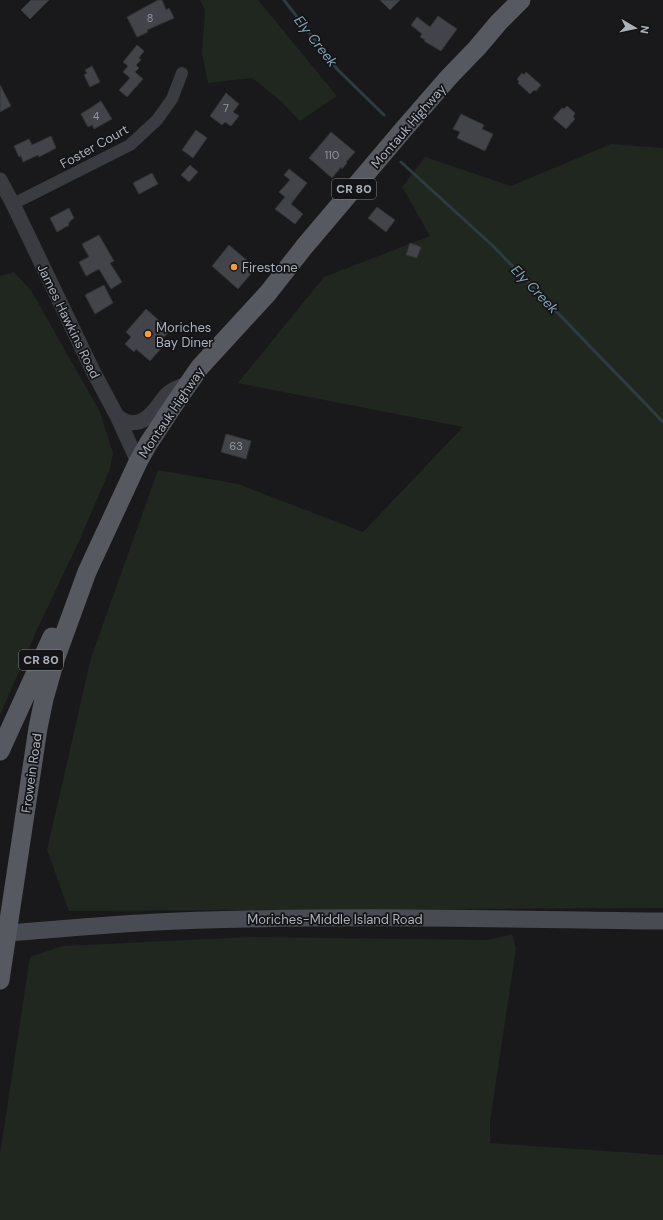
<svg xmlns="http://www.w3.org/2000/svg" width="663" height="1220" viewBox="0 0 663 1220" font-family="'DM Sans',sans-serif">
	<rect width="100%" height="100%" fill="#19191c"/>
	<path fill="#1f271f" d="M200 0H258L337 96 300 121 281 101 252 78 208 83 202 53 205 10Z
		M611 144 663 148V908L69 911 47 850 91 658 158 470 238 484 363 532 463 427 238 383 324 277 430 236 402 187 425 157 511 186Z
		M14 272 32 292 100 412 113 453 110 469 80 539 36 632 0 715V276Z
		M512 934 516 948 490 1122V1143L663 1155V1220H0V1154L30 957 63 946 250 937 488 940Z"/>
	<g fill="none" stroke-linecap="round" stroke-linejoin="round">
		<path stroke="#2e3b41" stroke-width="3" d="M284 0 338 70 384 115
			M401 162 493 246 663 422"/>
	</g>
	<path fill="#434449" stroke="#333438" d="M31 0H49L30 19 21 10Z
		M158 0H162L166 10 169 8 174 18 147 30 148 32 137 37 127 17Z
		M380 0H400L390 10Z
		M438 16 457 29 441 51 424 41 425 40 420 37 422 34 411 25 417 17 430 27Z
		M137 45 144 51 139 58 141 60 136 65 139 68 135 72 143 79 127 97 119 90 130 78 123 72 128 66 123 62Z
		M92 66 100 82 90 87 84 75 87 73 85 70Z
		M526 72 541 85 536 91 534 90 530 94 518 83 519 81 517 79 522 73 524 75Z
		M0 85 11 106 0 112Z
		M226 93 239 104 233 112 239 116 231 126 225 122 222 125 210 116Z
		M101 101 112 119 94 129 92 125 88 127 81 114Z
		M567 106 575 113 573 117 575 119 566 129 553 118 562 108 564 109Z
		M461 114 484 125 482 129 493 134 485 151 457 138 460 132 453 129Z
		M196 130 207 138 193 158 182 150Z
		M331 132 355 152 346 162 347 163 342 169 341 167 332 178 309 158Z
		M51 136 56 148 39 157 38 155 23 162 21 156 19 157 14 146 29 139 32 145Z
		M190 165 198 172 189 182 181 175Z
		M289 169 307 183 291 204 303 214 295 224 275 209 285 197 279 192 290 180 284 175Z
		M152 173 158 184 139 194 133 183Z
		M377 207 395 220 386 232 368 218Z
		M69 208 74 218 70 221V222L68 223 69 225 57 232 50 218Z
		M99 235 114 261 110 263 122 282 111 289 99 269 86 276 79 262 89 257 82 244Z
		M410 243 421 247 417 258 406 255Z
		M229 245 256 268 238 289 212 266Z
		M104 285 113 303 95 314 85 295Z
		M146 309 170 330 161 341 165 344 150 361 136 349 134 352 125 344 131 337 126 332Z
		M226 434 251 441 246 459 221 452Z"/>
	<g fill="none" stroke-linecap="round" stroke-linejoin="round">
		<path stroke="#3a3c41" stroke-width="12" d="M13 204 130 145 157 120 172 99 182 73"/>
		<path stroke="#3a3c41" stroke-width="15" d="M0 180 13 204 93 371 117 416 138 462
			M117 416C120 418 124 421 128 422 147 427 157 405 167 394 172 389 183 386 190 382"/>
		<path stroke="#484b51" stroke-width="17" d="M7 933C64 929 121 923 178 921 340 915 501 919 663 921"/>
		<path stroke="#565960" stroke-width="19" d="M0 751 52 637
			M0 980 38 728 44 699 56 657 87 572 138 462 148 444 175 403 200 367 268 293 304 247 403 130 449 77 477 48 499 22 521 0"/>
	</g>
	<g fill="#fa9c32" stroke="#141417" stroke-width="1.5">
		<circle cx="234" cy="267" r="4"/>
		<circle cx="148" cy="334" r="4"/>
	</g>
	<g text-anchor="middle" stroke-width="3.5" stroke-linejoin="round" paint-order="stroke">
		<g font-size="11" fill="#91969f">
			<text x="150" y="22">8</text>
			<text x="226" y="112">7</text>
			<text x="96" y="120">4</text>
			<text x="332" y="159">110</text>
			<text x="236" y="450">63</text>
		</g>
		<g fill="#141417" stroke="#7e838a" stroke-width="1">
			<rect x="332" y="179" width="44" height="20" rx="3"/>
			<rect x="19" y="650" width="44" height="20" rx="3"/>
		</g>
		<g font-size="12" font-weight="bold" fill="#abb2bc">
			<text x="354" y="193">CR 80</text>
			<text x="41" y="664">CR 80</text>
		</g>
		<g font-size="13" fill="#abb2bc" stroke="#141417">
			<text transform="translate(408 126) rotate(-49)" y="5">Montauk Highway</text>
			<text transform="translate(94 146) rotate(-29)" y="5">Foster Court</text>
			<text transform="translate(69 321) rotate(64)" y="5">James Hawkins Road</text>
			<text transform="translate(171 412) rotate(-56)" y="5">Montauk Highway</text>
			<text transform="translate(31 773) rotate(-82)" y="5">Frowein Road</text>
			<text x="335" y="924">Moriches-Middle Island Road</text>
		</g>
		<g font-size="13" fill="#abb2bc" stroke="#141417" text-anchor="start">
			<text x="242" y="272">Firestone</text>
			<text x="156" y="332">Moriches<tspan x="156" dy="15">Bay Diner</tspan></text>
		</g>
		<g font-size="14" font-style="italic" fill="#81a5b8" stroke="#141417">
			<text transform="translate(316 41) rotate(52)" y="5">Ely Creek</text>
			<text transform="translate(535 289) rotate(46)" y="5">Ely Creek</text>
		</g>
	</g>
	<g transform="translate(635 28) rotate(99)" stroke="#141417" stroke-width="3" paint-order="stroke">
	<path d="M0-3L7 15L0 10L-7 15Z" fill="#abb2bc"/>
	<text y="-6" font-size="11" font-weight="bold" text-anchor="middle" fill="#abb2bc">N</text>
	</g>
</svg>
